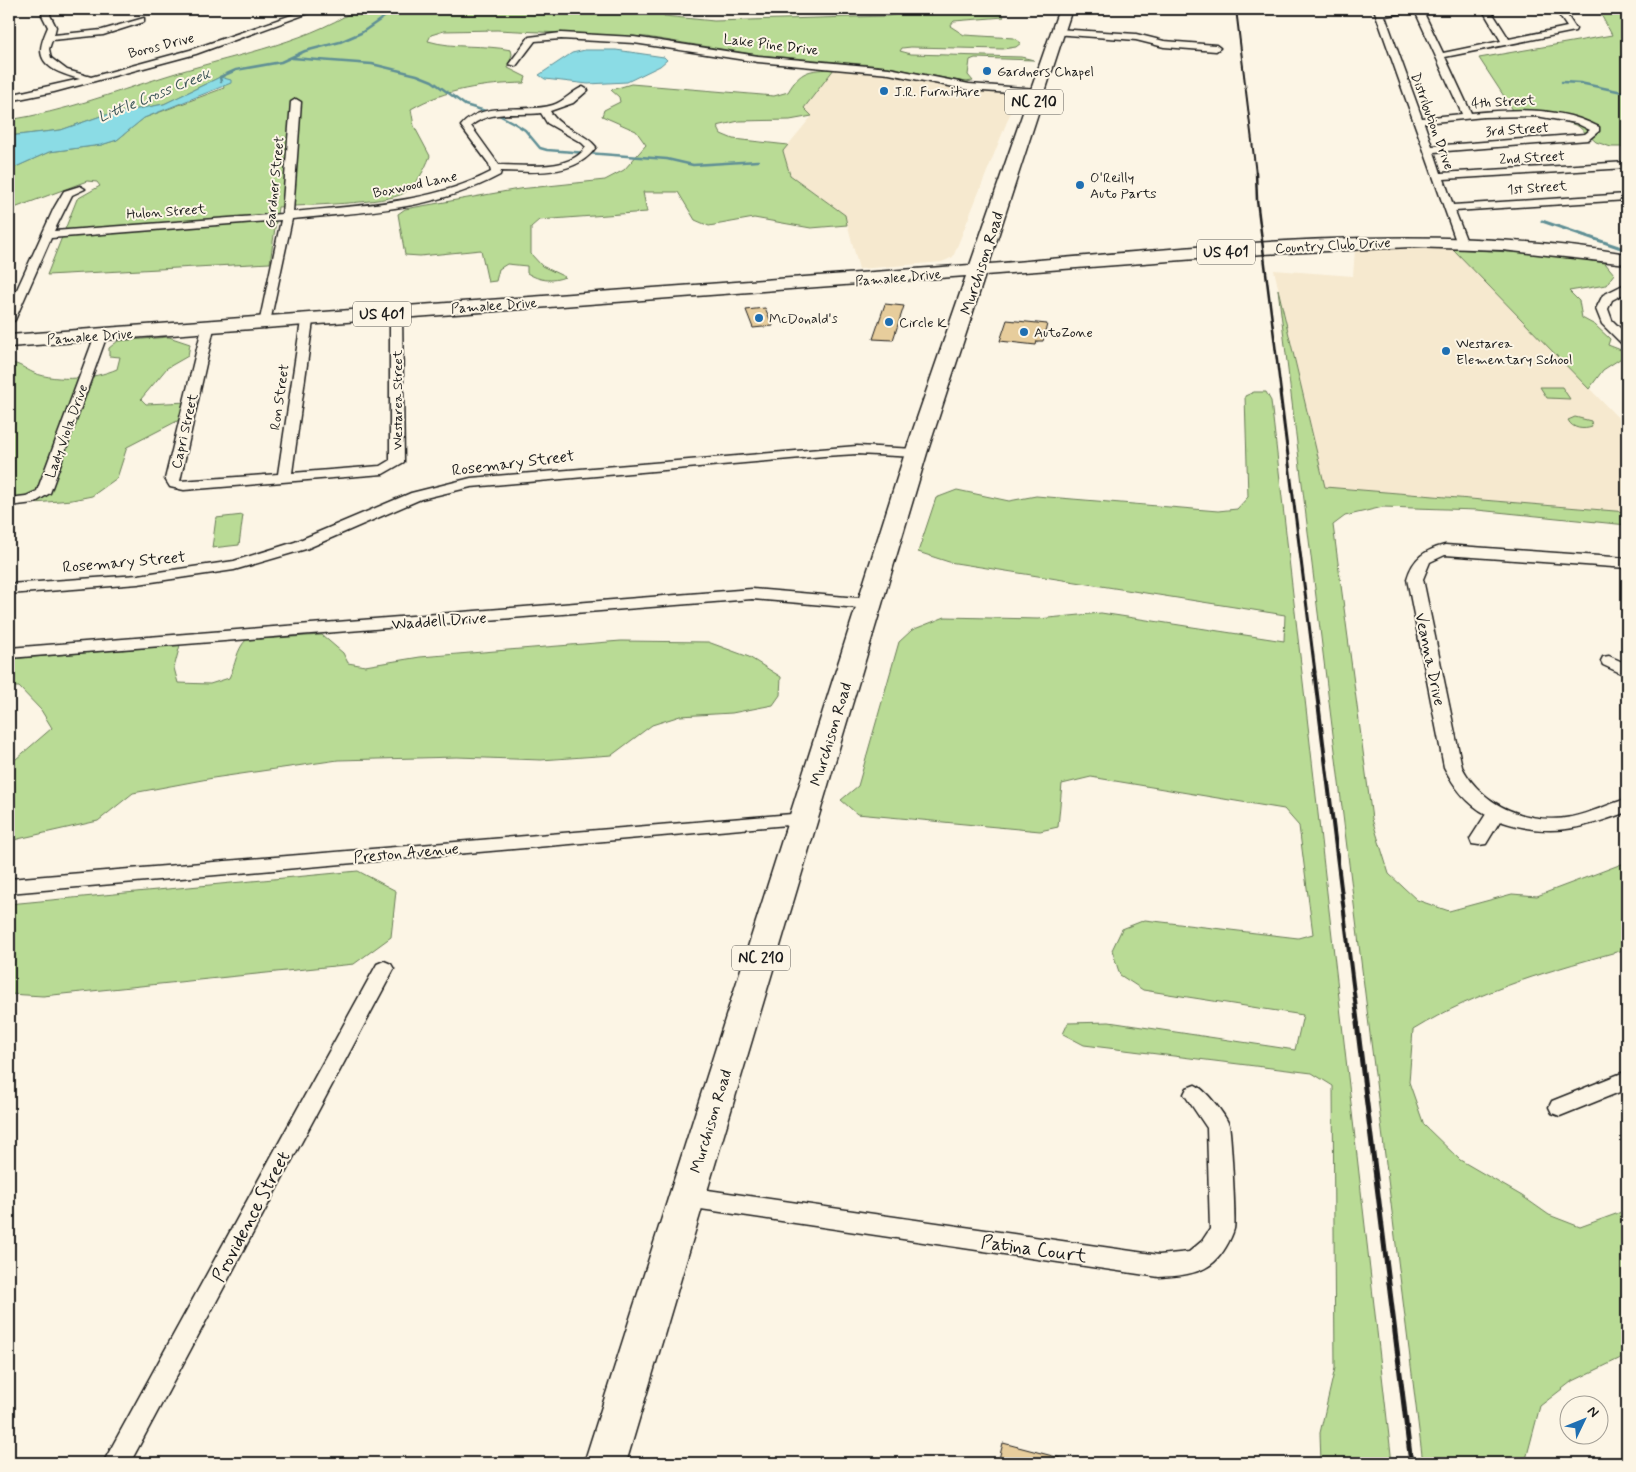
<svg xmlns="http://www.w3.org/2000/svg" width="1636" height="1472" viewBox="0 0 1636 1472" font-family="Mynerve,sans-serif">
	<rect width="100%" height="100%" fill="#fcf5e5"/>
	<filter id="ink" filterUnits="userSpaceOnUse"><feTurbulence type="fractalNoise" baseFrequency=".02" numOctaves="2"/><feDisplacementMap in="SourceGraphic" scale="10" xChannelSelector="R" yChannelSelector="G"/><feConvolveMatrix kernelMatrix="1 2 1 2 8 2 1 2 1" color-interpolation-filters="sRGB"/></filter>
	<g filter="url(#ink)">
		<path fill="#f6e9cf" d="M834 69 872 72 939 85 1018 94 953 257 942 262 859 269 845 215 790 175 783 151 812 116 804 108Z
			M1355 249H1453L1627 427V512L1325 487 1274 270 1353 276Z"/>
		<path fill="#b9db95" stroke="#6a7c58" d="M357 9H660L664 16 714 21 887 16C898 15 910 10 921 9 935 8 999 5 1004 17L954 21 950 26 964 35 1014 38 1021 43 1016 47 1003 49 911 47 902 48 900 51 911 54 1021 57 1034 60 975 58 970 60 968 75 973 81 965 82 883 66 759 55 646 37 497 30 444 31 431 35 428 41C455 49 483 44 511 50L512 54 508 68 526 77 524 83C485 84 445 89 411 109L414 126 430 156C424 171 418 183 404 193 387 204 302 205 278 207L270 263 47 275 77 199 100 186 97 182 87 181 9 210V170L49 152 101 145 117 140 144 118 224 88 220 77 164 104 101 116 61 130 9 136V120C66 111 109 94 163 77 228 56 299 46 357 9Z
			M1598 9H1627V147H1611L1596 142 1578 126 1550 116 1513 110 1479 58 1612 35Z
			M834 69 804 108 812 116 790 120 739 121 717 126 721 134 733 139 788 145 783 151 790 175 845 215 847 225 811 228 754 218 709 226 695 220 678 192H643L647 212 539 220 531 227V254L542 266 565 277C552 282 540 281 527 273V266L507 264 499 269 496 281 488 282 481 250 420 256 405 255 398 214 405 209 519 189 605 180 624 170 646 145 636 131 602 116 604 110 620 102 619 97 611 90 631 84 774 96 788 92C801 70 809 70 834 69Z
			M1453 249 1548 254 1605 263 1614 274 1606 285 1569 291 1579 301 1582 318 1595 325 1610 339 1608 345 1621 350 1623 357 1603 370 1589 389Z
			M1278 289 1325 487 1627 512V525L1477 510 1383 507 1345 516 1333 525 1372 819 1389 874 1417 900 1449 911 1512 894 1537 896 1627 862V949C1555 969 1478 990 1413 1030L1409 1082 1424 1125 1460 1160 1522 1196 1549 1215 1580 1227 1627 1210V1355L1571 1382 1540 1406 1525 1463H1423Z
			M169 337 190 344 188 356 167 368 141 399 146 404 188 402 183 418 127 447 117 478 92 496 72 500 9 505V363C19 363 25 369 34 373 58 382 94 379 117 369L120 357 109 356V348L118 341Z
			M1540 387H1562L1570 399 1547 398Z
			M1254 392H1266L1271 401 1392 1463H1321L1320 1433 1335 1368 1333 1086 1312 1073 1084 1045 1063 1034 1068 1023 1109 1022 1295 1050 1303 1015 1143 990 1120 975 1112 950 1122 929 1145 920 1298 938 1313 934 1299 826 1284 809 1091 777 1062 784 1058 827 1040 831 857 814 841 800 858 786 899 642 912 630 945 617 1038 619 1101 613 1284 641 1285 615 949 562 918 552 936 498 957 490 1009 501 1036 496 1218 511 1237 509 1248 497 1245 396Z
			M1575 417 1591 421 1592 427C1584 430 1572 429 1568 420Z
			M243 515 239 545 212 548 216 518Z
			M322 635 343 653 348 663 365 666 420 657 621 641 708 642 749 657 781 677 780 695 773 705 732 713 680 716 652 725 612 755 541 760 457 757 338 760 213 778 133 793 98 821 9 841V765L52 728 41 710 19 687H9V659L180 645 174 668 178 683 210 684 229 678C236 664 236 650 246 640Z
			M358 871 396 891 391 937 354 964 43 996 9 994V904Z"/>
		<path fill="#8bdce5" stroke="#5f8f95" d="M585 50H616L664 57 667 60 660 66 627 82 588 84 545 79 539 75 572 53Z
			M220 77 231 80V83L144 118 117 140 101 145 49 152 9 170V136L61 130 101 116 164 104Z"/>
		<g fill="none" stroke-linecap="round" stroke-linejoin="round">
			<path stroke="#5f8f95" stroke-width="2.5" d="M292 58 372 64 417 75 432 81 465 105 499 115 514 123 525 130 540 148 547 150 667 159 693 165 758 161
				M221 82 220 77 236 70 281 62 305 51 340 42 361 33 387 15 412 9
				M1562 82 1580 83 1627 93"/>
			<path stroke="#5f8f95" stroke-width="3" d="M1542 221 1627 250"/>
		</g>
		<path fill="#e7cd9c" stroke="#1c1c1c" d="M885 304 904 306 893 340 873 339Z
			M765 308 773 326 753 328 746 310Z
			M1007 320 1047 324 1043 341H1037L1036 345 1000 341Z
			M1003 1443 1064 1459V1463H998Z"/>
		<g fill="none" stroke-linecap="round" stroke-linejoin="round">
			<defs>
				<path id="minor" d="M43 9H51L50 15 56 27 54 35 102 30 144 18V22L103 35 52 40 49 49 51 58 67 70 91 77 190 50 309 9H320L196 54 54 92 9 101V95L80 79C66 75 41 69 41 50 41 43 45 34 48 27L42 15Z
					M695 9H755L751 11H699Z
					M1374 9H1382L1383 11 1422 9 1443 53 1501 41 1482 9H1490L1509 39 1567 27 1555 9H1563L1576 29 1575 31 1445 57 1471 113C1514 109 1560 106 1599 127V131L1588 140 1434 152 1441 173 1627 162V168L1444 179 1453 205 1627 194V200L1455 211 1467 242 1465 244H1457ZM1415 11 1462 114 1422 118 1385 16ZM1536 116 1576 123 1590 130 1585 134 1432 146 1424 123 1484 117Z
					M1057 29 1136 34 1164 41 1216 45 1220 48 1216 51 1164 47 1136 40 1054 34V30Z
					M561 33 634 37 758 56 889 68 969 84 1037 89 1042 92 1037 95 969 90 889 74 758 62 634 43 561 39 535 41 516 66 509 64 529 37Z
					M583 87 588 90 573 103 550 111C559 129 584 131 596 147 576 177 533 172 501 171L500 175C435 210 363 212 292 219L269 327 265 328 259 324 281 220 51 238 15 320 9 324V307L54 208 64 191 80 186 85 189 72 195 54 231 282 214 291 102 296 99 301 102 293 212C360 205 429 204 491 172L489 164 461 126C483 99 524 114 553 105 565 101 572 91 583 87ZM541 113 547 123 582 143 586 147C569 172 526 165 499 165L471 126C490 109 518 116 541 113Z
					M1627 283V292L1612 300 1608 309 1612 320 1627 335V346L1623 345 1602 324 1596 309 1603 295Z
					M396 309 402 313 404 462 383 474 184 490 170 487 165 479 202 328 208 324 214 328 180 481 278 474 301 321 307 317 313 321 292 473 380 466 390 460V313Z
					M101 331 107 335 50 493 34 503 9 506V498L26 496 37 491 95 335Z
					M857 446 916 449 923 453 916 457 857 454 824 456 471 487 421 499 306 549 234 570 138 584 9 594V584L138 575 234 561 295 542 411 493 471 478Z
					M1445 545 1627 558V568L1445 555 1430 562 1423 579 1462 767C1483 807 1529 825 1572 817 1591 813 1609 804 1627 799V812C1580 829 1550 838 1500 821L1486 844 1479 845 1472 844 1470 839 1486 814C1466 803 1454 787 1444 767L1407 579C1413 558 1425 550 1445 545Z
					M752 589 870 599 878 604 870 609 752 599 9 658V648Z
					M1609 656 1627 664V676L1603 665 1601 661 1603 657Z
					M804 813 811 815 813 819 811 823 9 893V879Z
					M384 961 391 964 394 969 130 1463H103L377 964Z
					M1627 1071V1089L1560 1116 1552 1113 1549 1107 1552 1101Z
					M1195 1085C1205 1089 1225 1114 1229 1125 1231 1133 1236 1221 1234 1229 1231 1240 1222 1255 1214 1262 1199 1275 1177 1276 1159 1277L687 1207 679 1204 675 1197 679 1190 687 1187 1159 1255 1189 1252 1202 1241 1210 1229 1207 1128 1184 1094 1187 1088Z"/>
				<path id="primary" d="M1059 9H1072L989 264C1201 248 1416 219 1627 254V264L1502 250 1411 247 1263 254 985 275 927 453 626 1463H584L905 453 966 276 9 347V335L970 265Z"/>
			</defs>
			<use href="#minor" stroke="#1c1c1c" stroke-width="3"/>
			<use href="#primary" stroke="#1c1c1c" stroke-width="3"/>
			<use href="#minor" fill="#fcf5e5" fill-rule="evenodd"/>
			<use href="#primary" fill="#fcf5e5" fill-rule="evenodd"/>
			<path stroke="#1c1c1c" stroke-width="2" d="M1236 9 1256 174"/>
			<path stroke="#1c1c1c" stroke-width="2.5" d="M1256 172 1257 200 1281 393"/>
			<path stroke="#1c1c1c" stroke-width="3" d="M1280 392 1315 672"/>
			<path stroke="#1c1c1c" stroke-width="4" d="M1314 670 1358 1025"/>
			<path stroke="#1c1c1c" stroke-width="5" d="M1357 1023 1411 1463"/>
		</g>
	</g>
	<g fill="#1f6fb2" stroke="#fcf5e5" stroke-width="2">
		<circle cx="987" cy="71" r="5"/>
		<circle cx="884" cy="91" r="5"/>
		<circle cx="1080" cy="185" r="5"/>
		<circle cx="759" cy="318" r="5"/>
		<circle cx="889" cy="322" r="5"/>
		<circle cx="1024" cy="332" r="5"/>
		<circle cx="1446" cy="351" r="5"/>
	</g>
	<g text-anchor="middle" stroke-width="4" stroke-linejoin="round" paint-order="stroke">
		<g font-size="14" fill="#1c1c1c" stroke="#fcf5e5">
			<text transform="translate(771 44) rotate(7)" y="5">Lake Pine Drive</text>
			<text transform="translate(161 45) rotate(-14)" y="5">Boros Drive</text>
			<text transform="translate(1503 101) rotate(-3)" y="5">4th Street</text>
			<text transform="translate(1433 121) rotate(70)" y="5">Distribution Drive</text>
			<text transform="translate(1517 129) rotate(-4)" y="5">3rd Street</text>
			<text transform="translate(1532 157) rotate(-3)" y="5">2nd Street</text>
			<text transform="translate(274 182) rotate(-84)" y="5">Gardner Street</text>
			<text transform="translate(415 184) rotate(-12)" y="5">Boxwood Lane</text>
			<text transform="translate(1537 187) rotate(-4)" y="5">1st Street</text>
			<text transform="translate(166 211) rotate(-4)" y="5">Hulon Street</text>
			<text transform="translate(1333 245) rotate(-3)" y="5">Country Club Drive</text>
			<text transform="translate(898 277) rotate(-5)" y="5">Pamalee Drive</text>
			<text transform="translate(494 305) rotate(-4)" y="5">Pamalee Drive</text>
			<text transform="translate(90 336) rotate(-4)" y="5">Pamalee Drive</text>
			<text transform="translate(279 397) rotate(-82)" y="5">Ron Street</text>
			<text transform="translate(397 400) rotate(-90)" y="5">Westarea Street</text>
			<text transform="translate(66 431) rotate(-70)" y="5">Lady Viola Drive</text>
			<text transform="translate(184 431) rotate(-77)" y="5">Capri Street</text>
		</g>
		<g font-size="14" fill="#1c1c1c" stroke="#fcf5e5" text-anchor="start">
			<text x="997" y="76">Gardners Chapel</text>
			<text x="894" y="96">J.R. Furniture</text>
			<text x="1090" y="182">O'Reilly<tspan x="1090" dy="16">Auto Parts</tspan></text>
			<text x="769" y="323">McDonald's</text>
			<text x="899" y="327">Circle K</text>
			<text x="1034" y="337">AutoZone</text>
			<text x="1456" y="348">Westarea<tspan x="1456" dy="16">Elementary School</tspan></text>
		</g>
		<g font-size="15" font-style="italic" fill="#3d5658" stroke="#fcf5e5">
			<text transform="translate(154 95) rotate(-22)" y="5">Little Cross Creek</text>
		</g>
		<g fill="#fcf5e5" stroke="#5f5d58" stroke-width="1">
			<rect x="1005" y="89.5" width="58" height="25" rx="4"/>
			<rect x="1197" y="239.5" width="58" height="25" rx="4"/>
			<rect x="353" y="301.5" width="58" height="25" rx="4"/>
			<rect x="732" y="945.5" width="58" height="25" rx="4"/>
		</g>
		<g font-size="15" font-weight="bold" fill="#1c1c1c">
			<text x="1034" y="107">NC 210</text>
			<text x="1226" y="257">US 401</text>
			<text x="382" y="319">US 401</text>
			<text x="761" y="963">NC 210</text>
		</g>
		<g font-size="16" fill="#1c1c1c" stroke="#fcf5e5">
			<text transform="translate(981 263) rotate(-72)" y="6">Murchison Road</text>
			<text transform="translate(513 462) rotate(-7)" y="6">Rosemary Street</text>
			<text transform="translate(124 561) rotate(-5)" y="6">Rosemary Street</text>
			<text transform="translate(439 620) rotate(-4)" y="6">Waddell Drive</text>
			<text transform="translate(1431 659) rotate(78)" y="6">Veanna Drive</text>
			<text transform="translate(830 734) rotate(-73)" y="6">Murchison Road</text>
			<text transform="translate(406 852) rotate(-5)" y="6">Preston Avenue</text>
			<text transform="translate(710 1121) rotate(-73)" y="6">Murchison Road</text>
		</g>
		<g font-size="19" fill="#1c1c1c" stroke="#fcf5e5">
			<text transform="translate(250 1216) rotate(-62)" y="7">Providence Street</text>
			<text transform="translate(1034 1248) rotate(8)" y="7">Patina Court</text>
		</g>
	</g>
	<rect width="1636" height="1472" fill="none" stroke="#fcf5e5" stroke-width="30"/>
	<rect x="15" y="15" width="1606" height="1442" fill="none" stroke="#1c1c1c" stroke-width="2" filter="url(#ink)"/>
	<g transform="translate(1584 1420) rotate(47)"><circle r="24" fill="#fcf5e5" stroke="#a29e95"/>
	<path d="M0-4L9 19L0 12L-9 19Z" fill="#1f6fb2"/>
	<text y="-8" font-size="14" font-weight="bold" text-anchor="middle" fill="#1c1c1c">N</text>
	</g>
</svg>
